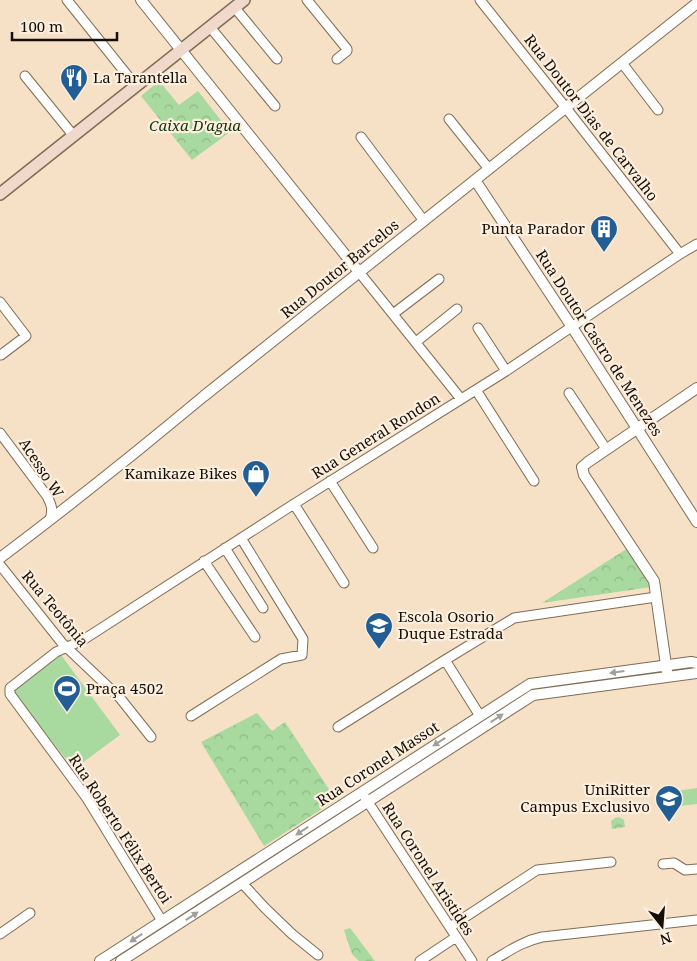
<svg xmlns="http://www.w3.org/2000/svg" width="697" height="961" viewBox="0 0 697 961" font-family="'Noto Serif',serif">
	<defs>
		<pattern id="forest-crowns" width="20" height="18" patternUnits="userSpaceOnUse" patternTransform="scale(1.25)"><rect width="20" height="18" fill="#a8d99e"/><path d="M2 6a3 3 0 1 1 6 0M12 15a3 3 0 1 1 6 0" fill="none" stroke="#90b987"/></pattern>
	</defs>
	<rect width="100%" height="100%" fill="#f6e1c6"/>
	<path fill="#a8d99e" d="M61 655 120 735 74 769 12 692Z
		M697 788V804L679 806 677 791Z"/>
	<path fill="url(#forest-crowns)" d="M159 81 179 105 198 91 230 132 192 160 141 96Z
		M628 548 647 575 651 587 542 603Z
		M257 713 272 731 285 722 336 800 264 846 201 742Z
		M619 817 624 820 625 827 612 829 611 821 615 818Z
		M350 928 375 961H359L352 954 344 930Z"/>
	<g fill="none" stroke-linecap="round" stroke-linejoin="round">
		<defs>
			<path id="minor" d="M67 0 136 86
				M307 0 347 49V51L337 59
				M480 0 566 108 680 254
				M235 8 277 59
				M210 27 275 106
				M622 63 658 110
				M25 76 73 135
				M449 119 489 169
				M361 137 424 221
				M359 272 461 399
				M0 302 26 336 1 355
				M393 314 439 279
				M478 328 506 371
				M416 342 457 309
				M476 390 534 481
				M569 393 606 449
				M0 433 47 496C52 506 53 509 50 520
				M330 481 373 548
				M294 504 344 583
				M225 548 263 608
				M204 561 255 637
				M0 565 62 643 120 698 151 737
				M445 660 480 716
				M191 716 281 659 302 655 303 639 241 538
				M338 727 445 660 514 618 656 597
				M364 796 472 961
				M663 864 674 863 685 870 697 869
				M242 883 265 908 292 934 318 955
				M162 921 86 797 10 694V688L56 652 83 640 294 504 506 371 680 254 697 244
				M450 927 537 870 611 862
				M0 934 30 913
				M420 961 456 937
				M492 961C509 951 523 941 542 937L697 920"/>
			<path id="tertiary" d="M141 0 359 272
				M475 180 572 327 697 522
				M0 558C69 506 137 452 204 396L697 3
				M667 672 654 581 584 475 582 467 588 462 697 388
				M100 961 530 684 691 662 697 663
				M121 961 533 695 697 673"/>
			<path id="secondary" d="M0 194 244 0"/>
		</defs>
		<use href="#minor" stroke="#7f6c54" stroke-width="11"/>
		<use href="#tertiary" stroke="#7f6c54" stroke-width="12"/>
		<use href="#secondary" stroke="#7f6c54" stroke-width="14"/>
		<use href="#minor" stroke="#fff" stroke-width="9"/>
		<use href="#tertiary" stroke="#fff" stroke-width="10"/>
		<use href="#secondary" stroke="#f0d9ca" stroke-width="11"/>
	</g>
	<defs><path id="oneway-solid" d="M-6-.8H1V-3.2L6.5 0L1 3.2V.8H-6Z" transform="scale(1.25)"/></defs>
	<g fill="#a29f9b">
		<use href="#oneway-solid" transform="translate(617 672) rotate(172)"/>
		<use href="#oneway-solid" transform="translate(497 718) rotate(-33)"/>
		<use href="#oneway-solid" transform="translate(439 742) rotate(147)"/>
		<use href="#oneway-solid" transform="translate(302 831) rotate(147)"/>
		<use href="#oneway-solid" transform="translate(192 916) rotate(-33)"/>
		<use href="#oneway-solid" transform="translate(136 938) rotate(147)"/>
	</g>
	<defs>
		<symbol id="restaurant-pin" viewBox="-11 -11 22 30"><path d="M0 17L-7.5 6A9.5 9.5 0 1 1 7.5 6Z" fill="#225d94" stroke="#fcefdf"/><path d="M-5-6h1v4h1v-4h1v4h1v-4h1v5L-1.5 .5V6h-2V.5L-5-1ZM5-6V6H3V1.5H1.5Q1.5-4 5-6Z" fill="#fff"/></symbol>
		<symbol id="building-pin" viewBox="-11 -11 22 30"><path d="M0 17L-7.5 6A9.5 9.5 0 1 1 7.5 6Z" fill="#225d94" stroke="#fcefdf"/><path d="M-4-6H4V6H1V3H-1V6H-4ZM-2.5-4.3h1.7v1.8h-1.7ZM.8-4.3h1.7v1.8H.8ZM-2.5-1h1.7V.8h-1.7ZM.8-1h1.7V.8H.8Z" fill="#fff"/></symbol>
		<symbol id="shop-pin" viewBox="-11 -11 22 30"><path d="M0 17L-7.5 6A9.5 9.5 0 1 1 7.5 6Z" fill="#225d94" stroke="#fcefdf"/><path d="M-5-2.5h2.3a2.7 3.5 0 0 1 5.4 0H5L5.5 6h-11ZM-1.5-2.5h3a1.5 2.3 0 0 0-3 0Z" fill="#fff"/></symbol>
		<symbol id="school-pin" viewBox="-11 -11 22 30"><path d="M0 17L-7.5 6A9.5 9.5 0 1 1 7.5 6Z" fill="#225d94" stroke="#fcefdf"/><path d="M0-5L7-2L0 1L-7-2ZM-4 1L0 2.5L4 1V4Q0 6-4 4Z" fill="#fff"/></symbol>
		<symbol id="stadium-pin" viewBox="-11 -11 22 30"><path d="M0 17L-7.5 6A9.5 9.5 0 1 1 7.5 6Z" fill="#225d94" stroke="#fcefdf"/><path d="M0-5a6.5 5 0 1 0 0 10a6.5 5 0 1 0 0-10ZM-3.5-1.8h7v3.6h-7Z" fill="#fff"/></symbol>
		<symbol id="university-pin" viewBox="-11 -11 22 30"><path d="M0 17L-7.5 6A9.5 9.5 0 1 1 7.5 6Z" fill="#225d94" stroke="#fcefdf"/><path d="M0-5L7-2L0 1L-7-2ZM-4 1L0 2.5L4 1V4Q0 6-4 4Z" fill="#fff"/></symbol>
	</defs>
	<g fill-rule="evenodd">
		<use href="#restaurant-pin" x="58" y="62" width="32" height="43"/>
		<use href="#building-pin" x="588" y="213" width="32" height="43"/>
		<use href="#shop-pin" x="240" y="458" width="32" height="43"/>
		<use href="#school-pin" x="363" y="610" width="32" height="43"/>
		<use href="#stadium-pin" x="51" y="673" width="32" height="43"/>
		<use href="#university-pin" x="653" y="783" width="32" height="43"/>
	</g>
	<g text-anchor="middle" stroke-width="4.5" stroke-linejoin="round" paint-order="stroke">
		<g font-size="15" fill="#160f06" stroke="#fcefdf" text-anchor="start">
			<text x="93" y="83">La Tarantella</text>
			<text x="585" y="234" text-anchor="end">Punta Parador</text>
			<text x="237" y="479" text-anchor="end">Kamikaze Bikes</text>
			<text x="398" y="622">Escola Osorio<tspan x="398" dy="17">Duque Estrada</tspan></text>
			<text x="86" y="694">Praça 4502</text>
			<text x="650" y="795" text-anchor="end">UniRitter<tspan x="650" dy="17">Campus Exclusivo</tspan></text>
		</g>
		<g font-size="15" fill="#160f06" stroke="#fcefdf">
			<text transform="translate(591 118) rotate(52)" y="5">Rua Doutor Dias de Carvalho</text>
			<text transform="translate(340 269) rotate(-39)" y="5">Rua Doutor Barcelos</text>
			<text transform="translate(599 343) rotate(57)" y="5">Rua Doutor Castro de Menezes</text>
			<text transform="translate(376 436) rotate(-32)" y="5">Rua General Rondon</text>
			<text transform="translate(41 468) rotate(57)" y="5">Acesso W</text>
			<text transform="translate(55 609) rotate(50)" y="5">Rua Teotônia</text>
			<text transform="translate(378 764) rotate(-33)" y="5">Rua Coronel Massot</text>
			<text transform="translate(120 829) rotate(57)" y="5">Rua Roberto Félix Bertoi</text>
			<text transform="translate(428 869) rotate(57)" y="5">Rua Coronel Aristides</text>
		</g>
		<g font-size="15" font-style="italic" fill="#12350a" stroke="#fcefdf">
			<text x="195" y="131">Caixa D'agua</text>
		</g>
	</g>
	<g transform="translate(662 926) rotate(163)" stroke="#fcefdf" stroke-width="4" paint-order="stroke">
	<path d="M0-4L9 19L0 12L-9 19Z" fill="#160f06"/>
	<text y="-8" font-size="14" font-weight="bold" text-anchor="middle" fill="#160f06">N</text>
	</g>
	<path d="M12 32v8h105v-8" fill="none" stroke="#160f06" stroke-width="2.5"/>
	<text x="20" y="32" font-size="15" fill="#160f06" stroke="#fcefdf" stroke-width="4" paint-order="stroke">100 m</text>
</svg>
